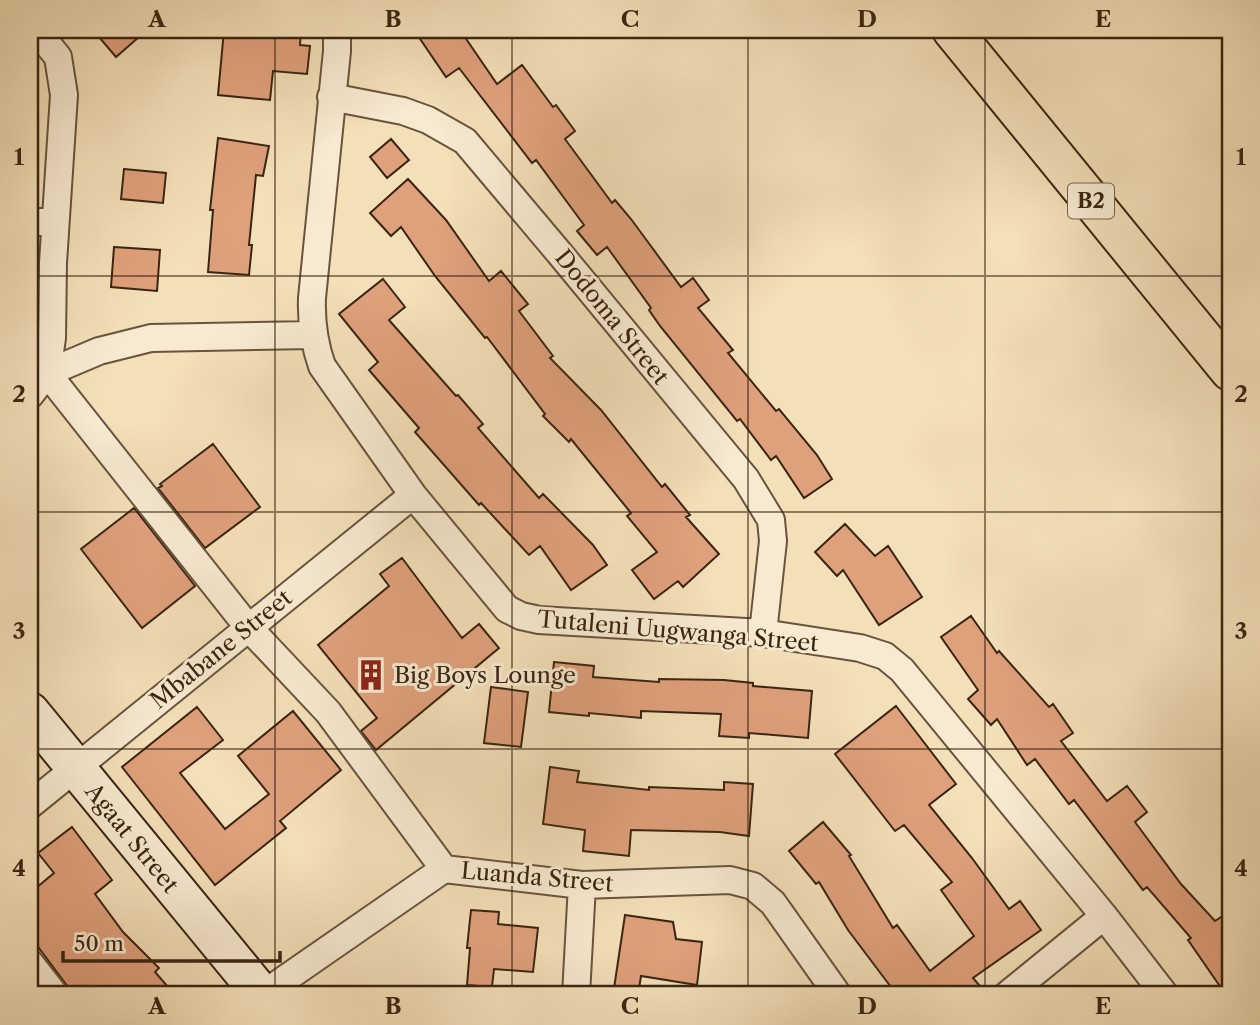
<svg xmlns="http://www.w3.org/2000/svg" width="1260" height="1025" viewBox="0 0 1260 1025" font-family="'Libre Caslon Text',serif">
	<rect width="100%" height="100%" fill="#f3dfb8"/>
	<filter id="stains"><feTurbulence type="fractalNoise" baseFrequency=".00286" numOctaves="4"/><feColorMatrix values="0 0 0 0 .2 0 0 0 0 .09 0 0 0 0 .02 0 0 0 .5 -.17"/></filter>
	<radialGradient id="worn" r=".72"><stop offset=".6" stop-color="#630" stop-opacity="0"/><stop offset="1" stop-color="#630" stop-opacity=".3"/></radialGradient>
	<path fill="#dfa07c" stroke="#3a2512" stroke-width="2" d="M93 30H147L116 57Z
		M224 30H301L300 45 310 46 307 74 273 71 270 100 218 95Z
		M414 30H460L497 84 522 65 553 107 556 105 575 131 565 139 612 203 615 200 631 219 681 287 693 278 709 300 698 308 733 350 728 353 776 411 779 409 817 455 832 479 804 498 776 456 771 460 740 419 737 421 660 326 649 310 651 308 607 247 597 255 577 231 584 225 536 160 532 163 459 68 446 77Z
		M218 138 269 146 263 176 256 175 249 245H252L249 275 208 272 213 210H210Z
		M391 139 409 160 387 178 370 157Z
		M124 169 166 173 163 203 121 199Z
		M408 179 446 220 489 281 501 271 528 304 519 311 553 356 550 358 601 410 662 487 665 484 690 515 686 517 719 554 683 587 678 581 654 599 632 570 657 552 627 516 631 513 571 439 569 442 543 416 545 414 487 337 485 338 435 276 401 227 391 236 370 213Z
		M114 247 160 250 157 291 111 287Z
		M383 279 405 307 389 320 456 396 458 395 483 424 478 428 539 498 543 494 593 545 607 565 571 590 540 546 529 555 481 503 479 505 415 432 419 428 369 370 378 362 339 314Z
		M213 444 260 507 205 548 158 488 162 486 160 484Z
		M134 508 195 586 142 628 81 549Z
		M845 524 875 556 888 546 922 597 879 625 843 570 837 576 815 552Z
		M402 558 462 638 479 624 499 648 376 750 361 731 377 718 318 645 389 586 380 574Z
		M971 616 997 653 999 651 1049 707 1053 704 1073 733 1061 741 1107 801 1127 786 1147 812 1135 822 1181 884 1215 921 1230 911V995H1226L1188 940 1191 938 1147 887 1143 890 1074 800 1069 804 1035 759 1027 765 997 719 991 725 968 699 978 690 941 637Z
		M554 662 594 666 593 677 659 682V679L724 680 753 683V686L812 691 808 738 749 733V738L719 736 721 714 641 711V718L589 713V716L549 712Z
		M491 687 528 692 521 747 484 743Z
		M896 706 956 784 929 805 972 858 1009 909 1020 901 1041 930 973 978 979 985 967 995H897L848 930 819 882 816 884 789 851 823 822 851 855 849 856 893 928 897 925 930 971 974 936 941 890 952 882 904 825 895 831 835 754Z
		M197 707 223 740 180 773 225 829 269 794 238 756 293 711 341 770 280 821 286 828 215 885 122 767Z
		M550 767 579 771 577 782 649 790V787L724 790V782L753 784 749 836 720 832 631 830 629 856 583 851 585 830 543 824Z
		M72 827 112 880 95 894 123 932 159 968 155 972 175 995H74L30 936V893L54 873 38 853Z
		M471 910 499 912 498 924 538 928 533 972 494 969 492 987 467 985 470 948H467Z
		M625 915 673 922 676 939 702 942 697 985 641 976 638 995H613Z"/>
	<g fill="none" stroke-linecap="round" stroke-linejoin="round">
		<defs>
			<path id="street" d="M337 30V51L312 298C311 323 314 343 322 366L413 495 507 609 521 616 539 620 763 633 860 648 885 656 902 670 1104 916 1165 995
				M331 97 403 111 428 120 465 141 561 255 746 479 771 520 773 541 763 633
				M30 222H55
				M313 335 151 338 99 351 47 373 248 627 328 712 444 869
				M30 395 47 373 52 338 53 263 64 95 58 57 36 30
				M30 805 413 495
				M30 963 55 995
				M262 995 444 869 582 885 730 880 753 886 773 903 838 995
				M576 995 582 885
				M1007 995 1104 916"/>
			<path id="secondary" d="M30 712 262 995"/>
			<path id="highway" d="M952 30 1230 371"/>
		</defs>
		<use href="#street" stroke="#68543c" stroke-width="30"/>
		<use href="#secondary" stroke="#3a2512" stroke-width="42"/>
		<use href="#highway" stroke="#3a2512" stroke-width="42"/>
		<use href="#street" stroke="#f7ead1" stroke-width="26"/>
		<use href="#secondary" stroke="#f7ead1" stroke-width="38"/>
		<use href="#highway" stroke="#f3dfb8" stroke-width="38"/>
	</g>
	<path fill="none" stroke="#3a2512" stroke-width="2" stroke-opacity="0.55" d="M275 30V995M512 30V995M748 30V995M985 30V995M30 276H1230M30 512H1230M30 749H1230"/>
	<defs>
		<symbol id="building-bare" viewBox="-9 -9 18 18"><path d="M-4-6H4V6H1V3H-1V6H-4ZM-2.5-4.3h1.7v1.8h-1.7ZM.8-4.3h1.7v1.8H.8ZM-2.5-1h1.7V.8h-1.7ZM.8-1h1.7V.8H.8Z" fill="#8f2418" stroke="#f7ead1" stroke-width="2.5" paint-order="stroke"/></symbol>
	</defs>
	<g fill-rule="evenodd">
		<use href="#building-bare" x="349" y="653" width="44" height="44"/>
	</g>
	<g text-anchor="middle" stroke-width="6" stroke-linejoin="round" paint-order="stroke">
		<rect fill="#f7ead1" stroke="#73604b" stroke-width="2" x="1068" y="183.5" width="46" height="35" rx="5"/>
		<g font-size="21" font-weight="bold" fill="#3a2512">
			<text x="1091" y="208">B2</text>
		</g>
		<g font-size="23" fill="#3a2512" stroke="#f7ead1">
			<text transform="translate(612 317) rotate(51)" y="8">Dodoma Street</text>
			<text transform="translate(678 631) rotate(5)" y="8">Tutaleni Uugwanga Street</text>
			<text transform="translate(221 649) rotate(-39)" y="8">Mbabane Street</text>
			<text transform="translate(132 838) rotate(51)" y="8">Agaat Street</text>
			<text transform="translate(537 877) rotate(5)" y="8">Luanda Street</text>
		</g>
		<g font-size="23" fill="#3a2512" stroke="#f7ead1" text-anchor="start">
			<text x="394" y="683">Big Boys Lounge</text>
		</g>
	</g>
	<rect width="1260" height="1025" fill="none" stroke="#f3dfb8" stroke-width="77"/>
	<path d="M63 951v10h217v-10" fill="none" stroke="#3a2512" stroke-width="3.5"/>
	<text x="74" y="951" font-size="21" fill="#3a2512" stroke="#f7ead1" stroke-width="5" paint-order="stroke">50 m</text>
	<rect x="38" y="38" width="1184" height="948" fill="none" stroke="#3a2512" stroke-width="2.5"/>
	<g font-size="23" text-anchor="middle" font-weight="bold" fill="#3a2512">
		<text x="157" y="27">A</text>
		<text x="393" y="27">B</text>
		<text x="630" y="27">C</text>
		<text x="867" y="27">D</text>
		<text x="1103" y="27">E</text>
		<text x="19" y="165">1</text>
		<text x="1241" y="165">1</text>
		<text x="19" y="402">2</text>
		<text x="1241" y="402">2</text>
		<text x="19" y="639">3</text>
		<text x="1241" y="639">3</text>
		<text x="19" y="876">4</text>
		<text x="1241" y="876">4</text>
		<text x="157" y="1014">A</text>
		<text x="393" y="1014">B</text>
		<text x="630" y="1014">C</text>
		<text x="867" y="1014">D</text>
		<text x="1103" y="1014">E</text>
	</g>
	<rect width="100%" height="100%" filter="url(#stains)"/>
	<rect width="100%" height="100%" fill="url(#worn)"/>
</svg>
